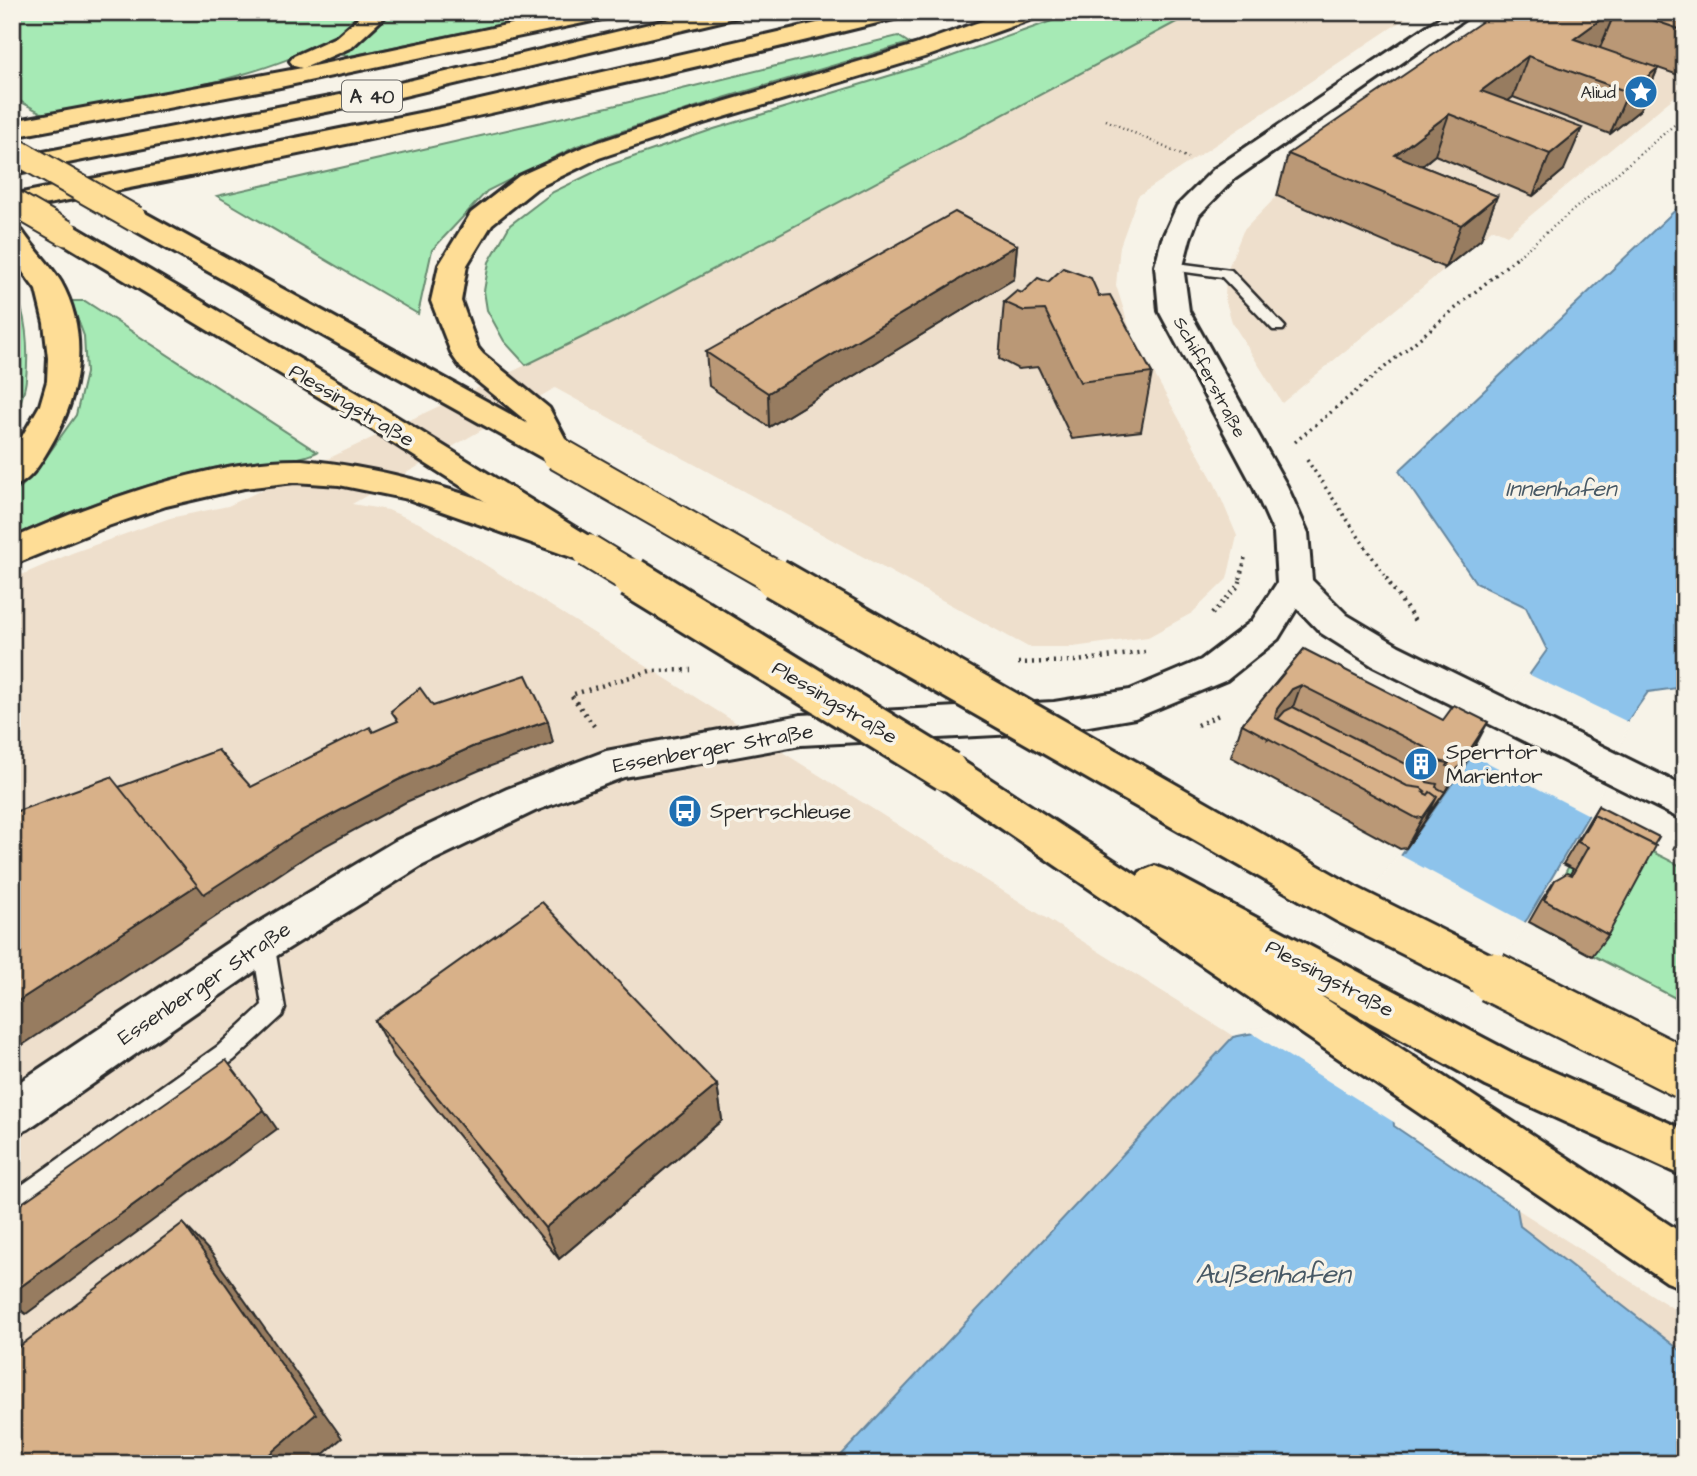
<svg xmlns="http://www.w3.org/2000/svg" width="1697" height="1476" viewBox="0 0 1697 1476" font-family="'Architects Daughter',sans-serif">
	<rect width="100%" height="100%" fill="#f7f3e8"/>
	<filter id="ink" filterUnits="userSpaceOnUse"><feTurbulence type="fractalNoise" baseFrequency=".0143" numOctaves="2"/><feDisplacementMap in="SourceGraphic" scale="14" xChannelSelector="R" yChannelSelector="G"/><feConvolveMatrix kernelMatrix="1 2 1 2 8 2 1 2 1" color-interpolation-filters="sRGB"/></filter>
	<g filter="url(#ink)">
		<path fill="#eedfcc" d="M1195 12H1415L1138 196 1120 246 1116 285 1130 330 1215 484 1237 536 1227 579 1192 613 1148 637 1073 647H1028L555 388 352 504 388 510 419 523 1233 1036 833 1464H12V579L72 553 170 518 228 506 526 365 624 317Z
			M1540 12H1685V88L1507 235 1493 229 1282 403 1232 322 1225 299 1226 273 1243 231 1277 196Z
			M1517 1209 1685 1316V1354L1519 1226Z"/>
		<path fill="#a6eab5" stroke="#688a70" stroke-width="2" d="M12 12H361C314 76 123 100 45 115L12 97Z
			M392 12H561L350 56 342 55Z
			M1077 12H1195L624 317 526 365 504 341 487 310 484 291 489 262 510 225 553 192 607 166 714 129 941 60Z
			M898 36 909 43 720 99 577 146 487 191 432 250 418 314 217 196 621 104Z
			M12 286C27 311 29 350 26 379 25 394 17 411 12 426Z
			M71 301H85L317 452C291 465 256 459 227 465 153 481 81 505 12 537V496L34 474 76 415 86 373 84 336Z
			M1593 822 1685 868V1003L1536 926Z"/>
		<path fill="#8dc3eb" stroke="#66869e" stroke-width="2" d="M1685 201V687L1648 692 1627 722 1588 816 1528 918 1392 1101 1394 1126 1517 1209 1520 1226 1685 1354V1464H833L1233 1037 1279 1028 1547 650 1526 607 1476 583 1399 471Z"/>
		<path fill="#f7f3e8" d="M1526 673 1630 723 1591 816 1469 753Z
			M1398 854 1528 924 1396 1102 1398 1124 1408 1131 1247 1030 1276 1025Z"/>
		<g fill="none" stroke-linecap="round" stroke-linejoin="round">
			<defs>
				<path id="service" d="M1169 262 1231 270 1285 327 1283 330H1273L1222 277 1164 269V263Z
					M263 933 271 935 274 942 285 1009 282 1016 234 1060 12 1219V1192L218 1046 262 1005 252 942 255 935Z"/>
				<path id="tertiary" d="M1448 12H1475L1233 180 1199 215 1190 239 1183 266 1189 311 1287 486 1308 533 1312 580 1347 615 1399 646 1685 787V821L1373 666 1321 633 1297 608 1278 639 1227 680 1135 718 1054 732 801 745 624 777 535 811 423 865 278 955 28 1129 12 1136V1087L248 929 395 841 507 789 606 751 801 715 1054 702 1130 690 1201 660 1252 621 1277 583 1274 533 1253 486 1159 311 1155 266 1162 239 1177 206 1215 168Z"/>
				<path id="trunk" d="M135 211 145 213 568 446 573 453 568 460 557 464 546 460 125 225 121 219 125 213Z
					M66 225 76 227 376 404 592 538 597 546 592 554 580 558 568 554 354 418 56 239 52 233 56 227Z
					M947 755 961 760 1138 876 1140 872 1155 866 1170 872 1518 1056 1685 1130V1177L1486 1086 1315 992 1685 1235V1289L1667 1282 933 782 927 771 933 760Z"/>
				<path id="motorway" d="M365 12H390L352 47 304 68 568 12H613L610 17 602 19 280 87 12 137V121L302 68 294 66 290 61 294 56 336 37Z
					M700 12H741L738 17 387 100 12 174V158L387 86Z
					M865 12H905L902 17C607 90 311 154 12 211V195L454 106Z
					M1007 12H1041L1038 17 931 55 704 123 599 158 537 188 492 224 467 265 461 301 478 348 483 354 549 408 573 453 568 460 557 464 546 460 525 420 461 368 452 355 431 301 439 265 471 213 519 176 581 148 686 113 915 45Z
					M12 229 22 231C34 249 50 264 61 282 90 334 80 397 51 445 41 462 31 482 12 487V454L40 405 47 381 48 358 44 323 36 290 12 257Z
					M302 460C407 469 503 506 600 543L605 551 600 559 588 563 408 499 339 485 295 482 244 488 166 506 108 526 12 565V539C92 503 214 458 302 460Z"/>
			</defs>
			<use href="#service" stroke="#2b2b2b" stroke-width="5"/>
			<use href="#tertiary" stroke="#2b2b2b" stroke-width="6"/>
			<use href="#trunk" stroke="#2b2b2b" stroke-width="6"/>
			<use href="#motorway" stroke="#2b2b2b" stroke-width="6"/>
			<path stroke="#2b2b2b" stroke-width="2.5" stroke-dasharray="1 3.5" stroke-linecap="butt" d="M1504 18 1512 12
				M1106 120 1188 158
				M1515 259 1685 116"/>
			<path stroke="#2b2b2b" stroke-width="3.5" stroke-dasharray="2 4.5" stroke-linecap="butt" d="M1295 442 1517 257
				M1307 460 1387 579
				M1240 579 1246 554"/>
			<path stroke="#2b2b2b" stroke-width="4.5" stroke-dasharray="2 5" stroke-linecap="butt" d="M1386 578 1417 624
				M1212 614 1239 585 1241 578
				M1018 663 1077 661 1145 652
				M1197 725 1221 714
				M594 726 571 695 650 671 691 670
				M1673 847 1685 853"/>
			<use href="#service" fill="#f7f3e8" fill-rule="evenodd"/>
			<use href="#tertiary" fill="#f7f3e8" fill-rule="evenodd"/>
			<use href="#trunk" fill="#fedd96" fill-rule="evenodd"/>
			<use href="#motorway" fill="#fedd96" fill-rule="evenodd"/>
			<defs>
				<path id="trunk-bridge-far3" d="M12 149 135 219
					M12 202 66 233"/>
				<path id="trunk-bridge-far2" d="M557 453 778 579
					M588 551 634 579"/>
				<path id="trunk-bridge-far1" d="M632 578 947 771
					M775 578 1346 904 1496 979"/>
				<path id="trunk-bridge" d="M1492 977 1685 1074"/>
			</defs>
			<use href="#trunk-bridge-far3" stroke="#2b2b2b" stroke-width="29" stroke-linecap="butt"/>
			<use href="#trunk-bridge-far2" stroke="#2b2b2b" stroke-width="36" stroke-linecap="butt"/>
			<use href="#trunk-bridge-far1" stroke="#2b2b2b" stroke-width="45" stroke-linecap="butt"/>
			<use href="#trunk-bridge" stroke="#2b2b2b" stroke-width="54" stroke-linecap="butt"/>
			<use href="#trunk-bridge-far3" stroke="#fedd96" stroke-width="25"/>
			<use href="#trunk-bridge-far2" stroke="#fedd96" stroke-width="32"/>
			<use href="#trunk-bridge-far1" stroke="#fedd96" stroke-width="39"/>
			<use href="#trunk-bridge" stroke="#fedd96" stroke-width="49"/>
		</g>
		<path fill="#ba9876" stroke="#2b2b2b" stroke-width="2" d="M1528 12H1685V73L1681 76 1658 68 1640 110 1610 134 1513 97 1508 101 1564 170 1533 196 1435 155 1422 166 1497 196 1481 239 1445 268 1277 196 1288 154 1521 20 1527 16Z
			M1017 245 1014 279 769 427 709 386 706 352Z
			M1048 282 1099 296 1152 373 1141 431 1072 439 1038 367 1018 369 999 359 1004 302 1022 293Z
			M1304 649 1471 754 1406 848 1400 849 1231 757 1242 724Z
			M1598 806 1608 935 1592 956 1529 922 1541 901 1555 880 1570 874 1573 869 1563 864Z
			M375 1021 717 1085 722 1120 559 1259 394 1057Z"/>
		<path fill="#977c60" stroke="#2b2b2b" stroke-width="2" d="M1611 12H1615L1600 48 1574 39Z
			M1528 56 1513 97 1477 125 1481 91Z
			M1658 68 1640 110 1610 134 1628 92Z
			M1449 114 1435 155 1385 194 1395 155Z
			M1582 128 1564 170 1533 196 1550 154Z
			M1497 196 1481 239 1445 268 1461 225Z
			M1017 245 1014 279 769 427 768 393Z
			M1301 685 1289 718 1268 738 1277 709 1292 689Z
			M548 721 553 743 480 770 406 802 310 854 12 1052V1005L197 885 398 780 472 747Z
			M1488 722 1471 754 1406 848 1423 817 1437 797 1445 792 1456 771Z
			M717 1085 722 1120 559 1259 545 1228Z
			M264 1110 277 1129 26 1314 12 1304V1293Z
			M183 1223 212 1254 342 1438 312 1464H258Z"/>
		<path fill="#d8b189" stroke="#2b2b2b" stroke-width="2" d="M1496 12 1521 20 1532 12H1611L1574 39 1658 68 1628 92 1528 56 1481 91 1582 128 1550 154 1449 114 1395 155 1497 196 1461 225 1288 154Z
			M1629 12H1685V31Z
			M955 212 1017 245 768 393 706 352Z
			M1063 268 1091 278 1099 296 1110 295 1152 373 1080 382 1045 310 1024 311 1004 302 1017 291 1022 293 1038 278 1048 282Z
			M1304 649 1443 720 1454 705 1488 722 1456 771 1447 766 1449 763 1438 761 1430 750 1301 685 1292 689 1277 709 1275 718 1407 786 1421 788 1425 791 1423 792 1428 795 1430 792 1437 797 1423 817 1416 818 1242 724Z
			M526 675 548 721 472 747 398 780 299 832 204 894 197 885 119 787 218 750 251 787 370 727 373 732 398 721 391 711 420 688 433 706Z
			M1293 707 1420 771 1427 782 1437 784 1436 787 1445 792 1426 818 1437 797 1430 792 1428 795 1424 793 1425 791 1421 788 1407 786 1278 719 1285 711Z
			M111 777 197 885 12 1005V813Z
			M1598 806 1659 837 1654 845 1594 815 1587 825Z
			M1594 815 1656 846 1608 935 1544 900 1555 880 1567 873 1572 875 1588 847 1578 842Z
			M542 902 717 1085 545 1228 375 1021Z
			M226 1060 264 1110 12 1293V1210Z
			M183 1223 316 1414 258 1464H12V1352Z"/>
	</g>
	<defs>
		<symbol id="sight-disc" viewBox="-11 -11 22 22"><circle r="9.5" fill="#1f6fb2" stroke="#f7f3e8"/><path d="M0-6L1.8-2.2L6-1.7L2.9 1.2L3.7 5.4L0 3.3L-3.7 5.4L-2.9 1.2L-6-1.7L-1.8-2.2Z" fill="#fff"/></symbol>
		<symbol id="building-disc" viewBox="-11 -11 22 22"><circle r="9.5" fill="#1f6fb2" stroke="#f7f3e8"/><path d="M-4-6H4V6H1V3H-1V6H-4ZM-2.5-4.3h1.7v1.8h-1.7ZM.8-4.3h1.7v1.8H.8ZM-2.5-1h1.7V.8h-1.7ZM.8-1h1.7V.8H.8Z" fill="#fff"/></symbol>
		<symbol id="bus-disc" viewBox="-11 -11 22 22"><circle r="9.5" fill="#1f6fb2" stroke="#f7f3e8"/><path d="M-5-6H5V4H4V6H2V4H-2V6H-4V4H-5ZM-3.5-4V0h7V-4ZM-3.5 1.2v1.5H-2V1.2ZM2 1.2v1.5H3.5V1.2Z" fill="#fff"/></symbol>
	</defs>
	<g fill-rule="evenodd">
		<use href="#sight-disc" x="1622" y="73" width="38" height="38"/>
		<use href="#building-disc" x="1402" y="745" width="38" height="38"/>
		<use href="#bus-disc" x="666" y="792" width="38" height="38"/>
	</g>
	<g text-anchor="middle" stroke-width="7" stroke-linejoin="round" paint-order="stroke">
		<g font-size="18" fill="#2b2b2b" stroke="#f7f3e8" text-anchor="end">
			<text x="1616" y="98">Aliud</text>
		</g>
		<g font-size="18" fill="#2b2b2b" stroke="#f7f3e8">
			<text transform="translate(1210 377) rotate(62)" y="6">Schifferstraße</text>
		</g>
		<rect fill="#f7f3e8" stroke="#686764" stroke-width="2" x="342" y="80.5" width="60" height="31" rx="5"/>
		<g font-size="19" font-weight="bold" fill="#2b2b2b">
			<text x="372" y="103">A 40</text>
		</g>
		<g font-size="21" fill="#2b2b2b" stroke="#f7f3e8">
			<text transform="translate(352 405) rotate(31)" y="7">Plessingstraße</text>
			<text transform="translate(835 702) rotate(31)" y="7">Plessingstraße</text>
			<text transform="translate(713 748) rotate(-10)" y="7">Essenberger Straße</text>
			<text transform="translate(1330 978) rotate(28)" y="7">Plessingstraße</text>
			<text transform="translate(204 983) rotate(-34)" y="7">Essenberger Straße</text>
		</g>
		<g font-size="21" fill="#2b2b2b" stroke="#f7f3e8" text-anchor="start">
			<text x="1446" y="759">Sperrtor<tspan x="1446" dy="24">Marientor</tspan></text>
			<text x="710" y="818">Sperrschleuse</text>
		</g>
		<g font-size="23" font-style="italic" fill="#485965" stroke="#f7f3e8">
			<text x="1561" y="496">Innenhafen</text>
		</g>
		<g font-size="28" font-style="italic" fill="#485965" stroke="#f7f3e8">
			<text x="1273" y="1283">Außenhafen</text>
		</g>
	</g>
	<rect width="1697" height="1476" fill="none" stroke="#f7f3e8" stroke-width="42"/>
	<rect x="21" y="21" width="1655" height="1434" fill="none" stroke="#2b2b2b" stroke-width="2.5" filter="url(#ink)"/>
</svg>
